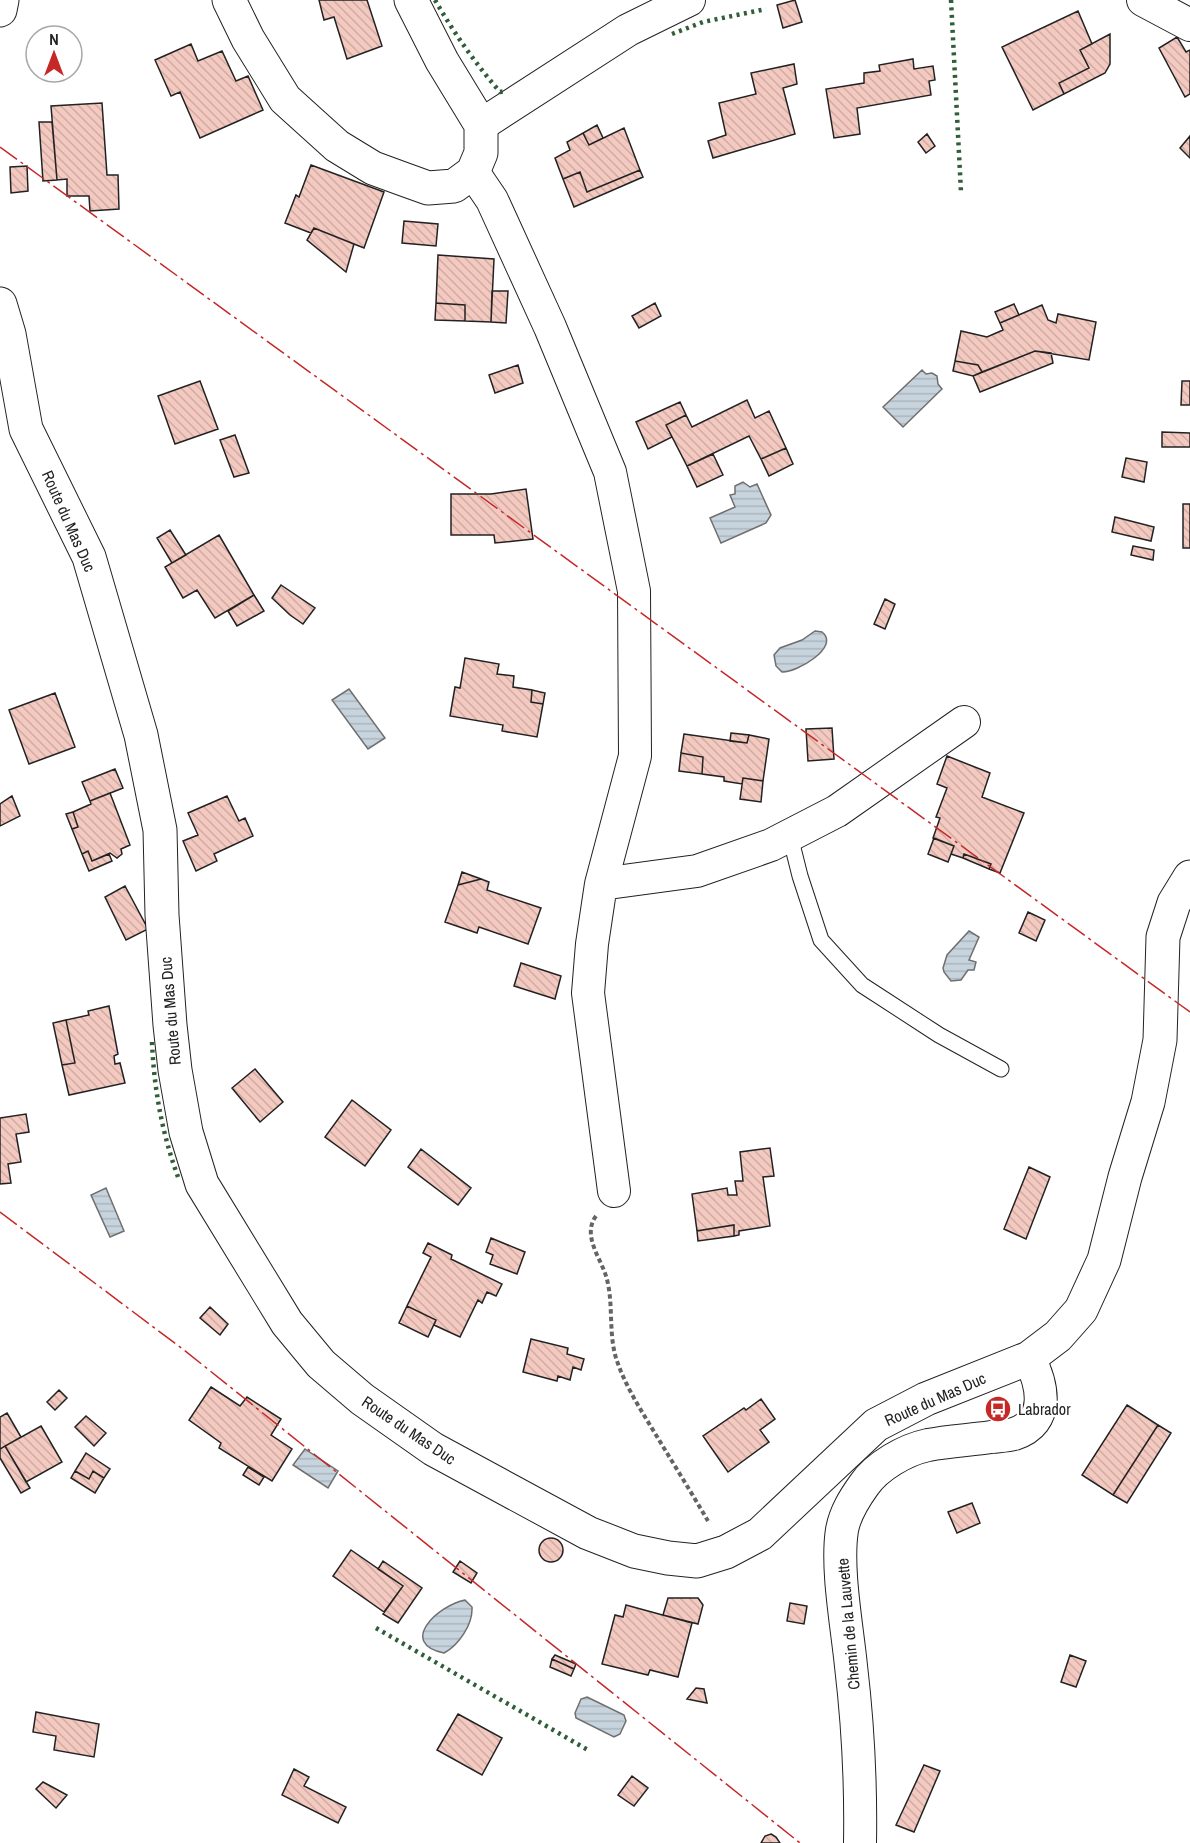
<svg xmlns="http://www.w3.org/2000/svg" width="1190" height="1843" viewBox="0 0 1190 1843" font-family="'Archivo Narrow',sans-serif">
	<defs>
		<pattern id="water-rules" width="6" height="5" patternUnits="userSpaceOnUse" patternTransform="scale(1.5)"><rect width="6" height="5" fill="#c7d3dd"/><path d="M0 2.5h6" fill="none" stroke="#abb5bd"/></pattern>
		<pattern id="building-back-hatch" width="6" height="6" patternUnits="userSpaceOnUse" patternTransform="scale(1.5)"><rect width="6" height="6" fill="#f3c9c0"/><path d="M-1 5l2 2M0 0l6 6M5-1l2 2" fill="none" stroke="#d0aca5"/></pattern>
	</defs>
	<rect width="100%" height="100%" fill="#fff"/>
	<path fill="url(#water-rules)" stroke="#6f6f6f" stroke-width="1.5" d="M922 370 926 374 932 373 937 376 938 384 942 389 903 427 883 407Z
		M743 482 750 487 757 484 771 515 766 523 721 543 710 518 735 507 730 495 735 494V486Z
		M815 631 822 632C841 647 796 673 782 672L776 666 774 655 780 648 802 640Z
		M349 689 385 738 368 749 332 700Z
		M969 931 979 937 969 960 976 962 974 970H968L961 980 951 981 944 972 943 968 947 955Z
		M106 1188 124 1231 110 1237 91 1195Z
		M305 1449 338 1471 328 1488 293 1465Z
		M465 1600 472 1607C473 1624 459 1645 444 1653 397 1643 439 1605 465 1600Z
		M587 1697 624 1715 626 1721 620 1734 614 1737 576 1718 575 1713 581 1699Z"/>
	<path fill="url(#building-back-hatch)" stroke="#222" stroke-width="1.5" d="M319 0H367L382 46 347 59 334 17 324 20Z
		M795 0 802 22 783 28 777 5Z
		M1078 11 1092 44 1080 50 1089 68 1059 83 1064 94 1033 110 1002 47Z
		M1110 34V64L1105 73 1064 94 1059 83 1089 68 1080 50Z
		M1177 37 1186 52 1190 50V94L1185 97 1159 48Z
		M191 44 198 61 222 51 236 81 248 76 263 110 200 138 180 92 171 96 155 60Z
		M913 59 914 69 933 66 935 80 929 81 931 95 857 108 860 134 834 138 826 89 864 83V73L880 71 879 65Z
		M794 64 797 84 783 88 795 134 713 158 708 141 726 135 719 103 756 94 751 73Z
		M102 103 107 175H118L119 209 90 211 89 196H67V179L57 180 51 106Z
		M39 122H52L57 180 43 181Z
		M597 125 603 138 589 145 583 133Z
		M624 128 640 170 587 192 580 172 563 179 555 158 570 150 567 142 583 133 589 145Z
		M927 134 935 146 926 153 918 142Z
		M1190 136V158L1180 148Z
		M311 165 384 192 364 248 314 228 311 233 285 223 296 195 299 197Z
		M27 166 28 191 11 193 10 167Z
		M640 170 643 177 574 207 563 179 580 172 587 192Z
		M404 221 438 224 436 246 402 243Z
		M314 228 354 244 346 272 307 240Z
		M438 255 494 259 491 322 465 321V305L436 303Z
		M492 291H508L506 323 491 322Z
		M436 303 465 305V321L435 320Z
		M655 303 661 316 639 328 632 316Z
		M1014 304 1019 315 1000 323 995 312Z
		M1042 305 1048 320 1056 323 1058 314 1096 322 1089 360 1035 351 982 372 978 365 955 361 961 331 987 337 1003 330 1000 323Z
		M1035 351 1051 353 1053 363 980 392 973 376Z
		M955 361 978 365 982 372 973 376 953 371Z
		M518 365 523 383 495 393 489 375Z
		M200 381 218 429 175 444 158 396Z
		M1182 381H1190V405H1181Z
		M747 400 755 418 769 411 786 448 761 459 749 436 687 466 666 425 686 415 692 427Z
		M680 402 686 415 666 425 672 437 648 449 636 422Z
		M1162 432 1190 433V447H1162Z
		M235 435 249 473 234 477 220 440Z
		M786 448 793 464 769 476 761 459Z
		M713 454 723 475 697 487 687 466Z
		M1126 458 1147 462 1144 482 1122 477Z
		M526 489 533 539 495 543 494 535H451V494H491Z
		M1183 504H1190V548H1183Z
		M1115 517 1154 527 1151 541 1112 532Z
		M170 530 186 555 172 563 157 538Z
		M219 535 254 595 215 618 197 590 183 598 165 567Z
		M1133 546 1154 550 1153 560 1131 555Z
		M281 585 315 608 303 624 290 615 272 598Z
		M254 595 264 611 237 626 228 611Z
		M885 599 895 604 885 629 874 624Z
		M465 658 499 664 497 674 514 676 513 687 532 690 531 702 543 704 537 737 502 731 503 725 450 716 455 687 460 688Z
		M532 690 545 693 543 704 531 702Z
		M55 693 75 747 29 764 9 710Z
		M832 728 834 759 808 761 806 729Z
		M731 733 749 735 747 743 730 741Z
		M684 734 747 743 749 735 769 739 763 781 743 778 742 784 724 781V777L702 774 703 757 681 753Z
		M681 753 703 757 702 774 679 771Z
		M947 756 990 773 982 797 1024 813 1000 873 989 869 991 864 964 854 963 858 951 854 954 846 933 838 940 818 936 817 947 788 937 784Z
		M115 769 123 788 90 801 82 782Z
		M743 778 763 781 761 802 740 799Z
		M110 793 130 845 121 849 122 854 117 858 110 853 92 861 88 851 82 854 72 829 78 827 73 812 91 804 90 801Z
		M12 796 20 816 0 826V804Z
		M227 796 239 821 245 818 253 836 214 854 217 861 196 871 183 841 198 835 188 813Z
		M73 812 78 827 72 829 66 814Z
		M934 838 954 846 948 862 928 854Z
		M88 851 92 861 109 854 112 861 89 871 82 854Z
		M964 854 991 864 989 869 963 858Z
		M462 872 481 879 458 885Z
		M481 879 489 882 487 890 541 908 528 944 479 927 477 933 445 922 458 885Z
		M125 886 148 929 126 940 105 897Z
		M1028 912 1045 920 1036 941 1019 933Z
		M521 963 561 976 555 999 514 986Z
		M109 1006 118 1054 114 1056 115 1064 120 1063 125 1083 69 1095 62 1065 75 1063 66 1020 89 1015 88 1011Z
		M66 1020 75 1063 62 1065 53 1023Z
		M255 1069 283 1102 260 1122 232 1088Z
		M352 1100 391 1130 365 1166 325 1137Z
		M26 1114 29 1132 16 1134 21 1162 8 1164 11 1183 0 1184V1118Z
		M770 1148 774 1176 763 1177 770 1226 739 1231V1235L734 1236V1225L697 1231 692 1194 727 1188 728 1195H737L735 1181H743L740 1152Z
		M421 1149 471 1188 458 1205 408 1167Z
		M1029 1167 1050 1177 1026 1239 1004 1229Z
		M734 1225V1236L698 1241 697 1231Z
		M491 1238 525 1252 517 1274 490 1264 493 1255 486 1252Z
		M428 1243 452 1255 451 1259 502 1284 496 1296 487 1292 482 1303 478 1300 460 1337 434 1325 436 1320 407 1306 431 1257 423 1253Z
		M407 1306 436 1320 428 1337 399 1323Z
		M210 1307 228 1324 220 1335 200 1318Z
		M531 1339 568 1348 567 1354 584 1359 581 1370 573 1367 570 1380 558 1376 557 1381 523 1372Z
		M211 1387 240 1406 247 1397 281 1419 271 1435 292 1449 272 1481 219 1448 221 1443 189 1420Z
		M59 1390 67 1398 55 1410 47 1402Z
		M761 1399 775 1419 760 1430 769 1442 728 1472 703 1436 744 1408 746 1410Z
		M1127 1405 1158 1425 1113 1495 1082 1475Z
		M7 1413 21 1437 0 1449V1417Z
		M86 1416 106 1433 94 1446 75 1427Z
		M1158 1425 1171 1433 1127 1503 1113 1495Z
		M41 1426 62 1462 26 1482 5 1446Z
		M5 1446 30 1488 21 1493 0 1458V1449Z
		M86 1453 110 1469 104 1478 93 1471 89 1479 75 1471Z
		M248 1467 264 1477 259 1485 243 1475Z
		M75 1471 89 1479 93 1471 104 1478 95 1493 71 1478Z
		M972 1503 980 1523 957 1533 948 1512Z
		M539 1550a12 12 0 1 1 24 0a12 12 0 1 1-24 0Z
		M351 1550 403 1586 384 1612 333 1576Z
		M383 1561 422 1588 398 1623 383 1614 403 1586 378 1569Z
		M460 1561 477 1573 471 1583 453 1572Z
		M668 1598H698L703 1605 698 1624 663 1615Z
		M790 1603 807 1606 804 1624 787 1621Z
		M626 1605 692 1623 678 1677 650 1670 648 1675 602 1664 615 1615 623 1617Z
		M555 1655 576 1664 574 1669 552 1659Z
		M1070 1655 1086 1661 1076 1687 1061 1682Z
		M552 1659 574 1669 571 1676 550 1667Z
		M696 1688 704 1689 707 1703 687 1699Z
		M36 1712 99 1724 94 1757 54 1750 56 1736 33 1732Z
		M458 1714 502 1738 482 1775 437 1750Z
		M924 1765 940 1771 914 1832 896 1825Z
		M294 1769 309 1777 304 1786 346 1807 338 1823 282 1795Z
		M632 1776 648 1788 634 1806 618 1795Z
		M43 1782 67 1795 56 1808 36 1789Z
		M771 1834 776 1837 780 1843H761L765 1836Z"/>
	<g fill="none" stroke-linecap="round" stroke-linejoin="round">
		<defs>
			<path id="service" d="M790 836 800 876 821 940 862 985 939 1035 1001 1069"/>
			<path id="minor" d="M1143 0 1190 25
				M481 125 628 30 689 0
				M473 172 492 200 550 327 610 472 634 591 635 756 601 884 697 871 771 845 837 811 964 722
				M601 884 592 944 588 993 614 1191
				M860 1843C861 1784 858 1725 851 1666 847 1626 836 1568 842 1530 845 1513 854 1499 864 1485 877 1466 905 1450 928 1445 949 1441 971 1440 991 1437 999 1436 1007 1436 1014 1434 1051 1422 1043 1385 1029 1358"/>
			<path id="tertiary" d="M229 0 248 39 285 99 337 146 373 168 403 179 428 188 454 186 473 172 481 153V125L442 61 411 0
				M0 10 2 0
				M0 304 9 334 26 429 89 557 141 735 160 830 162 915 170 1025 175 1070 186 1132 202 1184 287 1323 321 1364 362 1399 433 1449 588 1533 634 1551 668 1558 697 1561 726 1552 760 1534 876 1425 926 1399 1029 1358 1058 1336 1081 1310 1104 1260 1125 1177 1148 1102 1160 1040 1163 937 1174 903 1190 877"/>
		</defs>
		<use href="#service" stroke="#222" stroke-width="17"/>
		<use href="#minor" stroke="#222" stroke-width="34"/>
		<use href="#tertiary" stroke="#222" stroke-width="35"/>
		<path stroke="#646464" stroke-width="4" stroke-dasharray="4.5 3" stroke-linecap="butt" d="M596 1216C582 1235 600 1257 606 1276 614 1302 608 1331 616 1358 625 1386 641 1410 656 1435 673 1463 691 1492 708 1521"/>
		<use href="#service" stroke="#fff" stroke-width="15"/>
		<use href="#minor" stroke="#fff" stroke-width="32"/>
		<use href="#tertiary" stroke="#fff" stroke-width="33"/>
		<path stroke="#2f5e38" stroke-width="4.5" stroke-dasharray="3 4.5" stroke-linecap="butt" d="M435 0C454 33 475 63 500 92L506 91
			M951 0 961 192
			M672 34 703 22 766 9
			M152 1042C154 1089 162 1133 178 1177
			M376 1628 588 1750"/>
		<path stroke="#c62828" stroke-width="1.5" stroke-dasharray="21 4.5 3 4.5" stroke-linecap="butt" d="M0 147 1190 1012
			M0 1212 184 1350 800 1843"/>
	</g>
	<defs>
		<symbol id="bus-disc" viewBox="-11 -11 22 22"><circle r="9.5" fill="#c62828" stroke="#fff"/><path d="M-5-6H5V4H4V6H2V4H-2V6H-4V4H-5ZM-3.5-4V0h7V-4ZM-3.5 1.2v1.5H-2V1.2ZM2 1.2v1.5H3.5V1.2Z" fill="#fff"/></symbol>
	</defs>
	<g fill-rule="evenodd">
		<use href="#bus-disc" x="983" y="1394" width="30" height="30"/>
	</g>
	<g text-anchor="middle" stroke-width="4.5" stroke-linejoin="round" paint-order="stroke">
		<g font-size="16" fill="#222" stroke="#fff">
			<text transform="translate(69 521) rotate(66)" y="6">Route du Mas Duc</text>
			<text transform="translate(170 1011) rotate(-95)" y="6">Route du Mas Duc</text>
			<text transform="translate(935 1399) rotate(-24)" y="6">Route du Mas Duc</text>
			<text transform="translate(409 1430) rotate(34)" y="6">Route du Mas Duc</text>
			<text transform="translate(848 1624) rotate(-95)" y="6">Chemin de la Lauvette</text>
		</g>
		<g font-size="16" fill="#222" stroke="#fff" text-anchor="start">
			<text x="1018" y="1415">Labrador</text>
		</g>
	</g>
	<g transform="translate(54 54)"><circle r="28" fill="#ffffff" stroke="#a7a7a7" stroke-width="1.5"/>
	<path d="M0-4.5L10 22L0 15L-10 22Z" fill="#c62828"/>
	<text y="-9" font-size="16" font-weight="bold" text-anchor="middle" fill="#222222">N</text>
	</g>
</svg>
